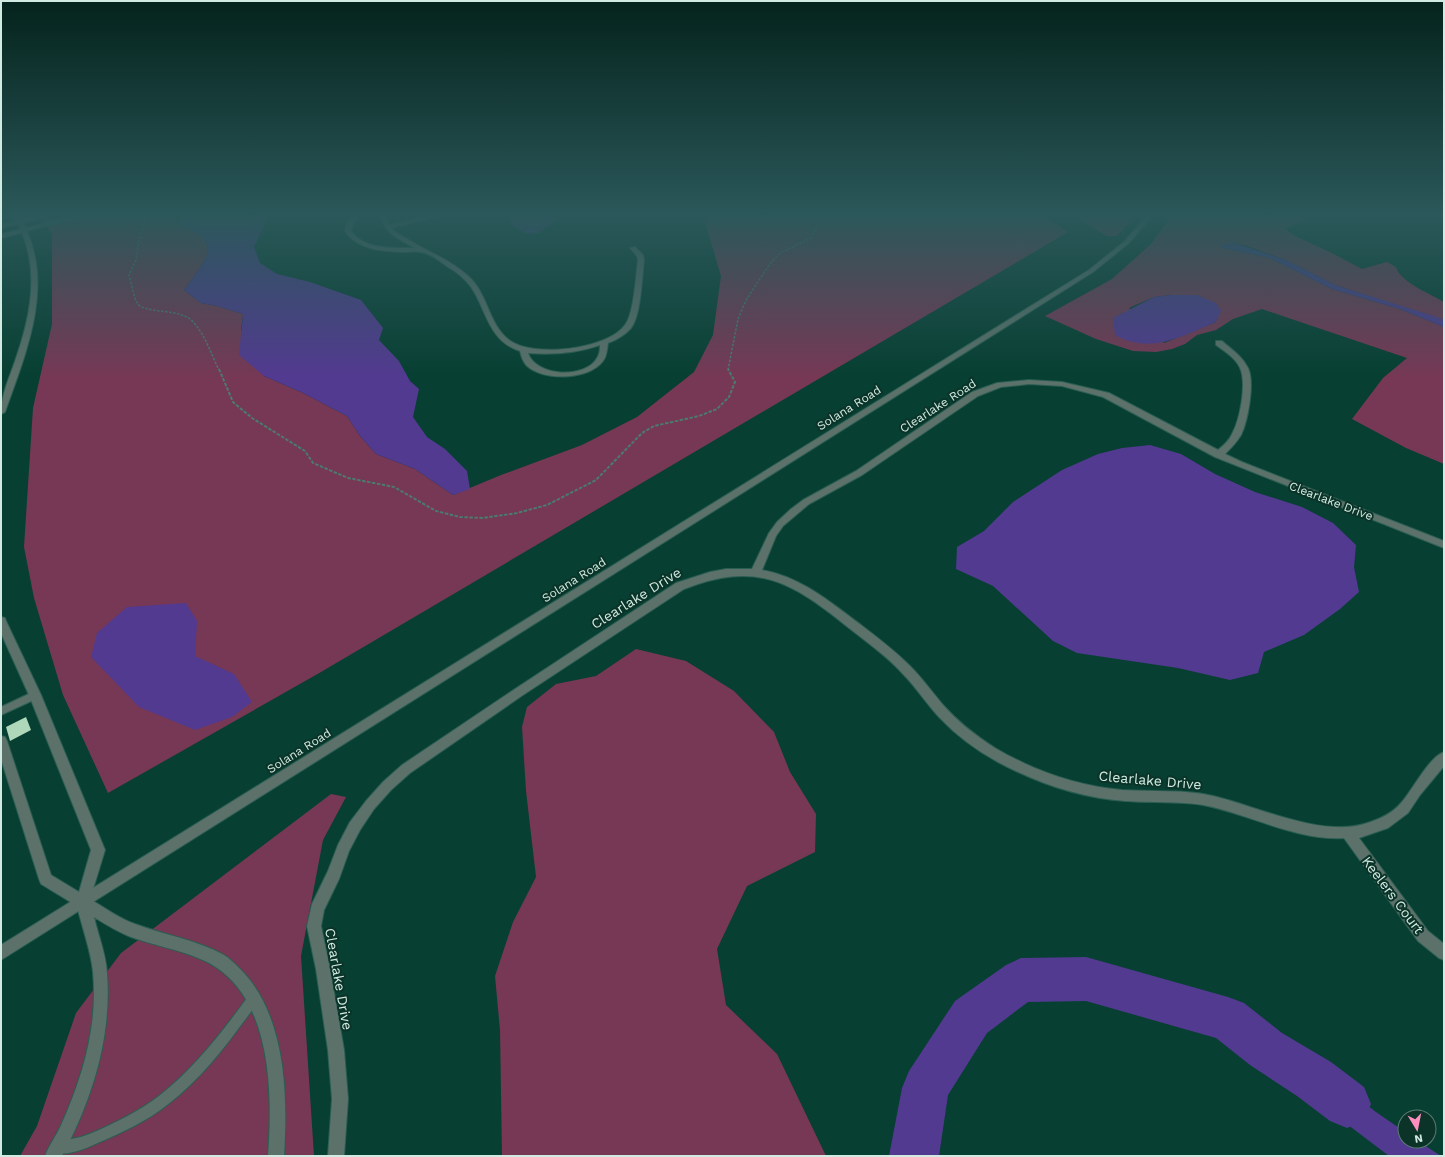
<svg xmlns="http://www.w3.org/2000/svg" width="1445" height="1157" viewBox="0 0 1445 1157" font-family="'Work Sans',sans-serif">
	<rect width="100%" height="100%" fill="#073f32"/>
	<path fill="#763855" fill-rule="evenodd" d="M39 215H182L177 224C227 240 206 260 184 290L201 303 217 306 243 314 241 330 264 376 303 393 347 416 360 436 376 454 415 469 453 495 501 475 582 445 637 417 694 372 713 335 721 276 703 215H1042L1068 232 321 672 108 793 63 695 34 598 24 547 33 408 52 324V234Z
		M1071 215H1136L1117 236H1107Z
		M1172 215H1315L1285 229 1297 237 1332 253 1362 269 1387 262 1396 267C1399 281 1432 295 1444 302V320L1335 285 1286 260 1250 247 1232 242 1220 247 1270 258 1332 289 1400 309 1444 327V464L1406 448 1352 419 1383 378 1407 358 1262 309 1233 319 1216 330 1197 335 1185 344 1172 349 1156 352 1133 351 1096 339 1045 316 1112 279 1151 244ZM1171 295 1216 322 1164 343 1129 308 1154 297Z
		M636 649 686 661 734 691 774 732 790 772 816 814 815 852 747 886 717 949 726 1005 777 1054 826 1156H502L500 1030 495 976 513 922 536 877 526 791 522 727 527 707 556 684 596 676Z
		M331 794 346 797 323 840 301 956 314 1156H20L37 1126 76 1013 121 953Z"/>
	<path fill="#523a90" d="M182 215H265L268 218 254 247 260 263 277 274 310 282 361 300 383 328 379 340 399 361 410 381 419 389 413 417 427 437 445 449 467 471 470 489 453 495 415 469 376 454 360 436 347 416 303 393 264 376 239 355 243 314 217 306 201 303 184 290C206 260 227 240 177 224Z
		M512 215H563L538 233C526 236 516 229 509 221Z
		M1232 242 1286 260 1335 285 1437 317 1444 320V327L1400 309 1332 289 1270 258 1219 247Z
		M1171 295H1197L1216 303 1221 311 1216 322C1182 336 1151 355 1115 335L1113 318 1154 297Z
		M1150 445 1181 454 1215 474 1255 492 1302 507 1333 523 1356 545 1354 567 1359 592 1340 609 1304 635 1264 652 1258 673 1230 680 1178 668 1077 653 1053 641 993 586 956 569 957 547 984 531 1013 502 1062 470 1098 454 1122 448Z
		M186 603 197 621 195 656 234 674 252 702 232 717 195 730 139 707 91 657 97 633 127 607Z
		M1326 1074 1376 1112 1405 1132V1141H1418L1441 1156H1389L1310 1096 1314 1079Z"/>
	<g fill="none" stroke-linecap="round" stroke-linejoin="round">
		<path fill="#523a90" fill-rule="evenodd" d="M1086 957 1228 997 1244 1003 1282 1033 1331 1062 1364 1087 1371 1104 1364 1121 1347 1128 1330 1121 1297 1096 1250 1065 1216 1038 1086 1001 1028 1002 987 1033 948 1095 939 1156H889L902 1088 909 1071 955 1001 1006 965 1021 958Z"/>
	</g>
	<path fill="#afd7b9" d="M26 717 31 730 10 741 6 727Z"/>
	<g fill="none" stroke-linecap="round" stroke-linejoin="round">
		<defs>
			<path id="service" d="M35 691 38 692 40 695 38 698 1 715V707Z
				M254 992 258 994 260 998 258 1002C231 1039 204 1077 167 1105 147 1121 123 1132 100 1142 87 1148 68 1157 53 1152L51 1147 53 1142C59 1140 65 1140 71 1139 78 1138 85 1136 92 1133 115 1123 138 1112 159 1096 195 1068 223 1031 250 994Z"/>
			<path id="minor" d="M14 215H20L22 219 40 215H52L24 223 26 228 76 215H87L27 231C53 291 25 355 5 412L1 414C1 396 8 381 14 364 29 322 40 276 22 233L1 238V234L21 229 18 224 1 228V224L17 221Z
				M354 215H361L353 224 351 231C365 250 392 248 413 248H415C397 238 387 235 379 215H385L389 225 432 215H444L391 228C399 236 410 240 419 246 436 255 454 263 468 276 488 293 488 324 509 340 532 358 607 350 625 325 634 314 636 275 638 260L637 256 630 248 635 247 643 255 644 260C642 276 641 316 631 328 625 335 616 340 608 343 607 349 607 356 603 361 589 380 543 382 526 365 523 361 521 356 520 351 488 341 487 310 471 287 465 279 457 272 448 267 441 262 430 253 421 252 416 251 409 252 403 252 381 251 358 250 345 231L347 223ZM600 345C600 349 600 354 597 358 586 379 536 377 528 353 552 355 577 353 600 345Z
				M1216 341H1222C1231 349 1242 356 1248 368 1255 382 1248 421 1241 435 1237 442 1231 448 1225 454L1242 462 1444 541V548L1215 457 1103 397 1062 386 1029 384 1001 387 978 396 862 475 809 504 783 526 776 536 762 570C801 577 830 602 861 625 878 638 895 651 910 666 922 678 932 692 943 705 958 722 976 736 995 748 1034 771 1078 786 1122 790 1153 792 1183 789 1213 796 1256 806 1320 837 1364 824 1378 820 1392 814 1401 803 1413 790 1428 758 1444 752V766L1420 795 1408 813 1388 828 1359 838 1428 931 1444 944V960L1439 958 1418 941 1344 838C1296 841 1250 814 1203 805 1177 801 1151 803 1125 801 1081 798 1037 783 998 762 976 750 956 735 939 717 926 703 916 687 903 674 887 656 868 643 849 628 792 582 757 560 684 589L523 695 410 773 391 790 374 809 360 830 349 851 339 879 324 910 321 926 330 969 344 1050 348 1099 344 1156H328L332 1099 328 1050 316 969 307 926 312 904 328 871 338 845 350 822 366 801 383 782 402 765 515 689 676 583 710 572 726 569H752L769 533 777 522 791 509 803 500 856 471 972 392 997 383 1029 380 1062 382 1109 393 1218 450C1223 446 1229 441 1232 434 1240 420 1247 383 1240 368 1236 358 1224 351 1216 345Z
				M1 617 5 618 6 621 41 695 105 850 90 899C105 908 120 919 135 924 165 935 197 940 224 955 229 958 234 963 238 967 286 1012 288 1095 284 1156H268C273 1090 272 986 198 958 176 949 153 945 131 937 118 932 105 924 94 917 98 935 106 954 107 973 112 1037 92 1100 62 1156H45C49 1145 57 1135 62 1123 83 1076 98 1025 93 972 91 951 82 927 77 906L41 884 39 879 1 759V736L5 737 7 741 51 875 79 892 91 850 29 695 1 633Z"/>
			<path id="tertiary" d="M1147 215H1153L1129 243 1093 272 1 960V945L1089 270 1125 241Z"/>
		</defs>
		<use href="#service" stroke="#2b5e52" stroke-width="2"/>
		<use href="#minor" stroke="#2b5e52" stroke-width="2"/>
		<use href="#tertiary" stroke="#2b5e52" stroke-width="2"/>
		<path stroke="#4c7a6e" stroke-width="1.5" stroke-dasharray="2.5 1.5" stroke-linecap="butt" d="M141 215 145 218V224L139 240 136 260 129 275C132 284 133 297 138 304 144 313 177 309 190 319 204 331 211 354 219 370
			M728 370 738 319 746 300 769 265 780 253 811 238 822 215"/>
		<path stroke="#4c7a6e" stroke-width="2" stroke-dasharray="3.5 1.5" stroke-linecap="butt" d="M219 369 233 402 252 418 305 451 313 463 348 478 394 487 436 511 460 517 483 518 517 513 547 505 596 480 642 433 654 426 699 416 717 409 729 397 735 382 728 369"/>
		<use href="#service" fill="#5c716a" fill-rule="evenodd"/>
		<use href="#minor" fill="#5c716a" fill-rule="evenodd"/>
		<use href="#tertiary" fill="#5c716a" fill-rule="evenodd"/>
	</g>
	<linearGradient id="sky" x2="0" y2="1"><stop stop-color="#04231c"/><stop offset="0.57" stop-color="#2b585a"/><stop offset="1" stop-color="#2b585a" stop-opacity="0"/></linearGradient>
	<rect width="1445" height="377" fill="url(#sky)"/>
	<g text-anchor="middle" stroke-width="4" stroke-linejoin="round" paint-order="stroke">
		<g font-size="12" fill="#d1ebe2" stroke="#0b3328">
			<text transform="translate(938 406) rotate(-33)" y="4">Clearlake Road</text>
			<text transform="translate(849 408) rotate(-32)" y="4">Solana Road</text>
			<text transform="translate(1331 501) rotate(21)" y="4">Clearlake Drive</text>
			<text transform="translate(574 580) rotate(-32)" y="4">Solana Road</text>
			<text transform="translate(299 751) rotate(-32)" y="4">Solana Road</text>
		</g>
		<g font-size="14" fill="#d1ebe2" stroke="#0b3328">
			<text transform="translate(636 598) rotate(-32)" y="5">Clearlake Drive</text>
			<text transform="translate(1150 780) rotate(5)" y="5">Clearlake Drive</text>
			<text transform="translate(1393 895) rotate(53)" y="5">Keelers Court</text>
			<text transform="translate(339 979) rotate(80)" y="5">Clearlake Drive</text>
		</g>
	</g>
	<rect width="1445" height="1157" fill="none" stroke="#d1ebe2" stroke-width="4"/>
	<g transform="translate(1417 1129) rotate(170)"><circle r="19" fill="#0b3328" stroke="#5a7d72"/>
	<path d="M0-3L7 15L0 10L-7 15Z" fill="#fd8ec0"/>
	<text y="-6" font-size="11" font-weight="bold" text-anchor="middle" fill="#d1ebe2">N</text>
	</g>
</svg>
